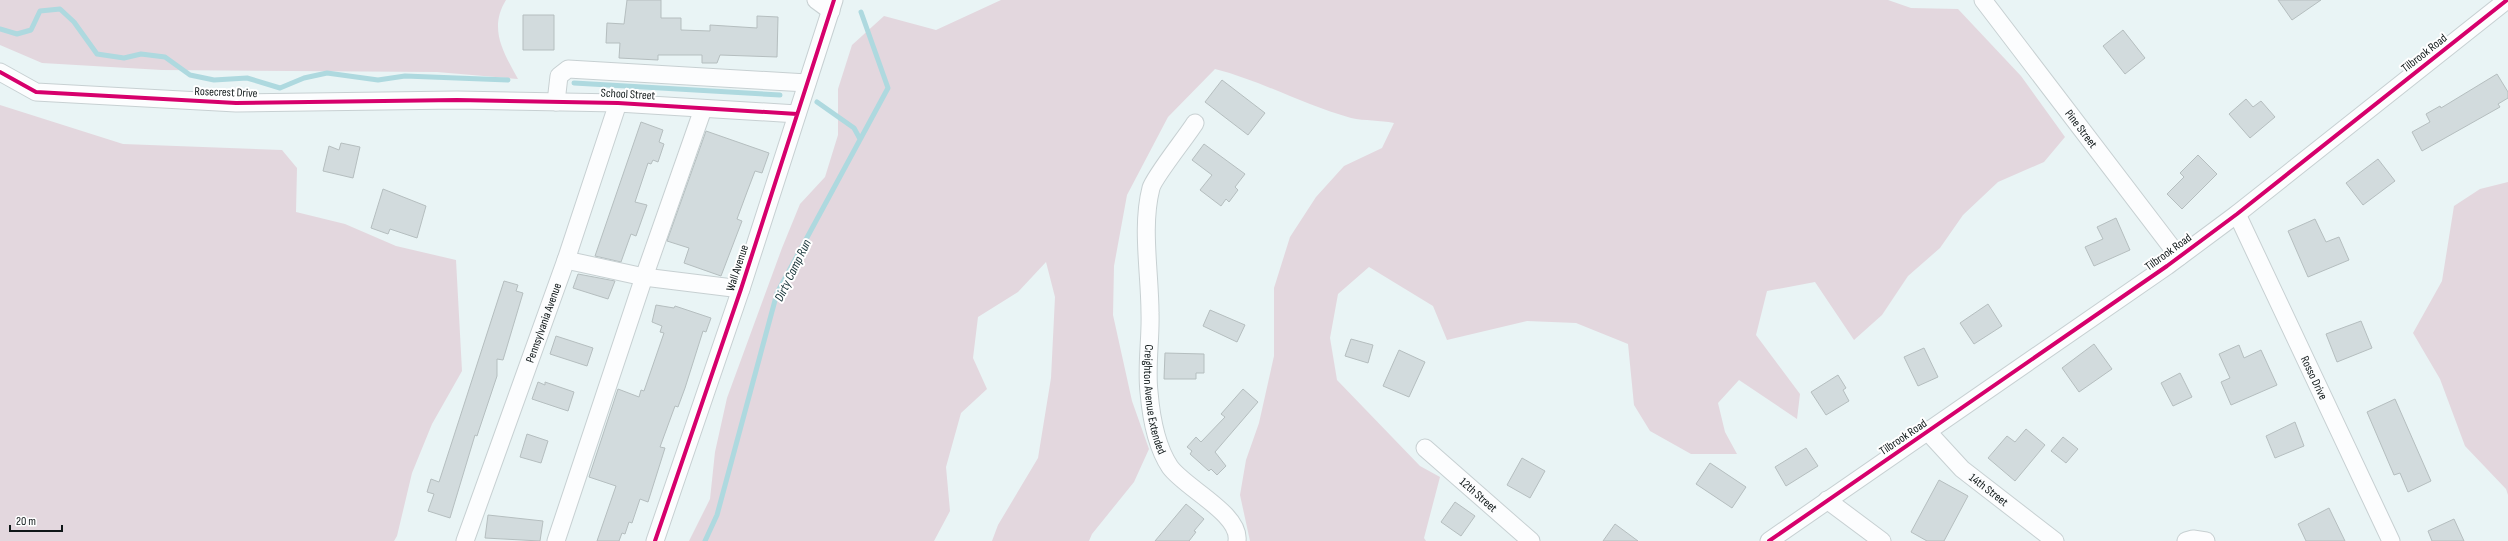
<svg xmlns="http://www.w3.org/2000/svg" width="2508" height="541" viewBox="0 0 2508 541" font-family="'Sofia Sans Condensed',sans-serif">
	<rect width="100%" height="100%" fill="#e9f4f5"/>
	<path fill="#e3d7de" d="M0 0H506C488 29 504 53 518 79L437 72 162 70 42 63 0 45Z
		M1001 0H1888L1911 8 1958 9 2021 76 2065 137 2044 162 1998 182 1963 215 1940 248 1908 276 1882 315 1854 340 1815 282 1767 291 1756 335 1800 394 1797 419 1739 380 1718 403 1725 432 1737 454H1691L1650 431 1634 405 1628 344 1576 323 1527 321 1447 340 1433 306 1369 267 1338 294 1330 338 1337 380 1420 466 1440 477 1424 538 1426 541H1250L1240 495 1246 460 1259 423 1274 356V288L1290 237 1316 197 1344 166 1382 148 1394 123C1380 120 1365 121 1351 118 1304 105 1262 81 1215 69L1168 117 1127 195 1114 266 1113 315 1132 401 1149 449 1134 482 1092 534 1089 541H992L998 525 1038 458 1051 378 1055 297 1046 262 1018 292 978 317 973 358 987 389 961 413 946 467 950 511 934 541H689L710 499 715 452 727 398 782 248 800 204 825 177 838 135V89L852 45 884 16 936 30Z
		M0 105 123 144 282 150 297 168 296 212 345 224 396 246 456 260 462 371 432 424 412 473 397 536 394 541H0Z
		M2508 182V495L2506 489 2465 446 2440 379 2413 333 2442 281 2454 206 2480 189Z"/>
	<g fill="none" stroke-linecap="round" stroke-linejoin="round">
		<path stroke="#aed9df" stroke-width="5" d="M0 29 17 34 31 30 40 11 60 9 74 22 97 54 124 58 141 54 165 57 190 75 214 80 247 78 280 88 304 78 327 73 378 80 405 76 508 80
			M574 83 780 95
			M817 102 854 128 860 139
			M705 541 717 515 777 293 888 88 861 12"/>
	</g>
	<path fill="#d2dbdd" stroke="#b5bebf" d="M627 0H661V18H681V30L710 31V25L757 28V16L778 17 777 57 720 55 717 63H702V55H658V60L619 58 620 43H606L607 23 624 24Z
		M2278 0H2321L2292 20Z
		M523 15H554V50H523Z
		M2123 30 2145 58 2125 74 2103 46Z
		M2497 74 2508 92V98L2498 104 2500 107 2422 151 2412 132 2430 122 2426 114 2440 106 2441 108Z
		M1222 80 1265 113 1248 135 1205 102Z
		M2246 99 2253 107 2261 101 2275 117 2250 138 2229 114Z
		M641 122 663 130 659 142 664 144 658 162 653 160 651 164 648 163 635 202 647 205 636 236 631 234 621 262 595 256Z
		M706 131 769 153 762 173 755 171 747 192 737 219 742 221 721 276 684 263 689 248 667 241Z
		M341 143 360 147 353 178 323 171 329 146 339 150Z
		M1204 144 1245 174 1235 187 1238 190 1229 202 1226 199 1221 206 1200 190 1212 175 1192 160Z
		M2198 155 2217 174 2182 209 2167 194 2184 177 2180 173Z
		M2378 159 2395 181 2363 205 2346 183Z
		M383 189 426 206 417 238 390 229 388 234 371 228Z
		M2116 218 2130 250 2094 266 2085 247 2103 239 2097 227Z
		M2315 219 2326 242 2339 237 2349 260 2308 277 2288 231Z
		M578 274 615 281 608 299 573 288Z
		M504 281 518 285 516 291 523 293 503 360 497 359V376L477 436 475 435 450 518 428 511 434 494 427 492 431 479 439 482Z
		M1988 304 2002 326 1974 344 1960 323Z
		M656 305 674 308 675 306 711 318 706 332 703 331 685 388 678 407 675 406 660 447 665 448 648 502 640 499 632 523 629 522 625 534 622 533 619 541H597L616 486 589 477 618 389 639 397 641 390 644 391 664 333 660 332 662 326 652 322Z
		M1210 310 1245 325 1237 342 1203 326Z
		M2361 321 2372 348 2337 362 2326 334Z
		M556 336 593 348 587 366 550 354Z
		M1351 339 1373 345 1368 363 1345 356Z
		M2094 344 2112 369 2079 392 2062 368Z
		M2239 345 2244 358 2261 350 2277 385 2231 405 2221 382 2230 378 2219 354Z
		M1924 348 1938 377 1918 386 1904 357Z
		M1399 350 1425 362 1409 397 1383 386Z
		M1165 353 1204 354V373H1196V379H1164Z
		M2180 373 2192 397 2173 406 2161 383Z
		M1838 375 1846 388 1843 390 1849 401 1826 415 1811 392Z
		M538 382 545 385V382L574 392 568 411 532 399Z
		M1243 389 1258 402 1215 452 1226 466 1217 475 1211 469 1209 471 1190 454 1192 451 1187 447 1196 437 1201 442 1225 417 1221 414Z
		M2395 399 2431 481 2408 492 2400 473 2394 475 2367 412Z
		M2295 422 2304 446 2275 458 2266 436Z
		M2026 429 2045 445 2015 481 1988 458 2007 436 2015 442Z
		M527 434 548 441 541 463 520 457Z
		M2063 437 2078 449 2066 463 2051 451Z
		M1806 448 1818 466 1786 486 1775 467Z
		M1522 458 1545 471 1530 498 1507 485Z
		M1710 463 1746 487 1732 508 1696 484Z
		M1939 480 1968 496 1944 541H1927L1911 532Z
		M1455 502 1475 516 1461 536 1441 522Z
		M1186 504 1204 519 1194 531 1196 532 1189 541H1155Z
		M2329 508 2345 541H2306L2298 524Z
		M488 515 543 521 540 541 485 538Z
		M2454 519 2464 541H2432L2428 531Z
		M1615 524 1638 541H1603Z"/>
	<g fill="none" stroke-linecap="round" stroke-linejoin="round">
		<defs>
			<g id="minor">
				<path d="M816 0 831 11"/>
				<path id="s1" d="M1983 0 2179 257"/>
				<path d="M0 72 36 92 236 103 457 100 618 103 797 114"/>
				<path d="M556 102 559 76 568 69 807 83"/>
				<path id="s2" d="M1195 123C1187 136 1154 177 1151 188 1141 227 1150 273 1150 313 1151 338 1146 366 1149 392 1151 416 1156 446 1170 467 1185 488 1241 514 1237 541"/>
				<path id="s3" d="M2237 214 2391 541"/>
				<path d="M566 260 644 277 741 289"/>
				<path id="s4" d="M1928 432 1962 469 2055 541"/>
				<path id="s5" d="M1425 448 1531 541"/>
				<path d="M1827 500 1882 541"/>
				<path id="s6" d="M465 541 566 260 618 103"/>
				<path d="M556 541 644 277 703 109"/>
				<path d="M655 541 741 289 834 0"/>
				<path d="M1769 541 2167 266 2237 214 2507 0"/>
				<path d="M2186 541 2193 539 2206 541"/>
			</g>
		</defs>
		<use href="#minor" stroke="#c7d0d2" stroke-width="19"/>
		<use href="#minor" stroke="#fcfdfe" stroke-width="17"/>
		<defs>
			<path id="cycleway" d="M0 72 36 92 236 103 457 100 618 103 797 114
				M655 541 741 289 834 0
				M1769 541 2167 266 2237 214 2507 0"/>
		</defs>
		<use href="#cycleway" stroke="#fff" stroke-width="6"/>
		<use href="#cycleway" stroke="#d6006c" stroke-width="4"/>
	</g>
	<g text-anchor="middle" stroke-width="4" stroke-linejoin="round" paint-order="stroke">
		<g font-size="12" fill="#0f1718" stroke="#fff">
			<text transform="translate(2424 53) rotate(-38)" y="4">Tilbrook Road</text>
			<text transform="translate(226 92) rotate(2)" y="4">Rosecrest Drive</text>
			<text transform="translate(628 94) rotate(3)" y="4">School Street</text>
			<text dy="4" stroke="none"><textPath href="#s1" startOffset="162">Pine Street</textPath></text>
			<text transform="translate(2168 252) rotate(-36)" y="4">Tilbrook Road</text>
			<text transform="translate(737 268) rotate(-72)" y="4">Wall Avenue</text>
			<text dy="4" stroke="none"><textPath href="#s6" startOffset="232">Pennsylvania Avenue</textPath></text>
			<text dy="4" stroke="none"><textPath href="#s3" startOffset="181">Rosso Drive</textPath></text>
			<text dy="4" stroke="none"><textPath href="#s2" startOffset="291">Creighton Avenue Extended</textPath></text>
			<text transform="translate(1903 437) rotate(-34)" y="4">Tilbrook Road</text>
			<text dy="4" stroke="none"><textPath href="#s4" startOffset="84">14th Street</textPath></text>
			<text dy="4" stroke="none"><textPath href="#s5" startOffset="71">12th Street</textPath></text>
		</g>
		<g font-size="13" font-style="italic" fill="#163337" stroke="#fff">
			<text transform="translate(792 270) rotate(-64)" y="5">Dirty Camp Run</text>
		</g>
	</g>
	<path d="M10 525v6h52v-6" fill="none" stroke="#0f1718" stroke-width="2"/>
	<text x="16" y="525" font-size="12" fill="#0f1718" stroke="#ffffff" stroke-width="3" paint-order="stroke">20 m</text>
</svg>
